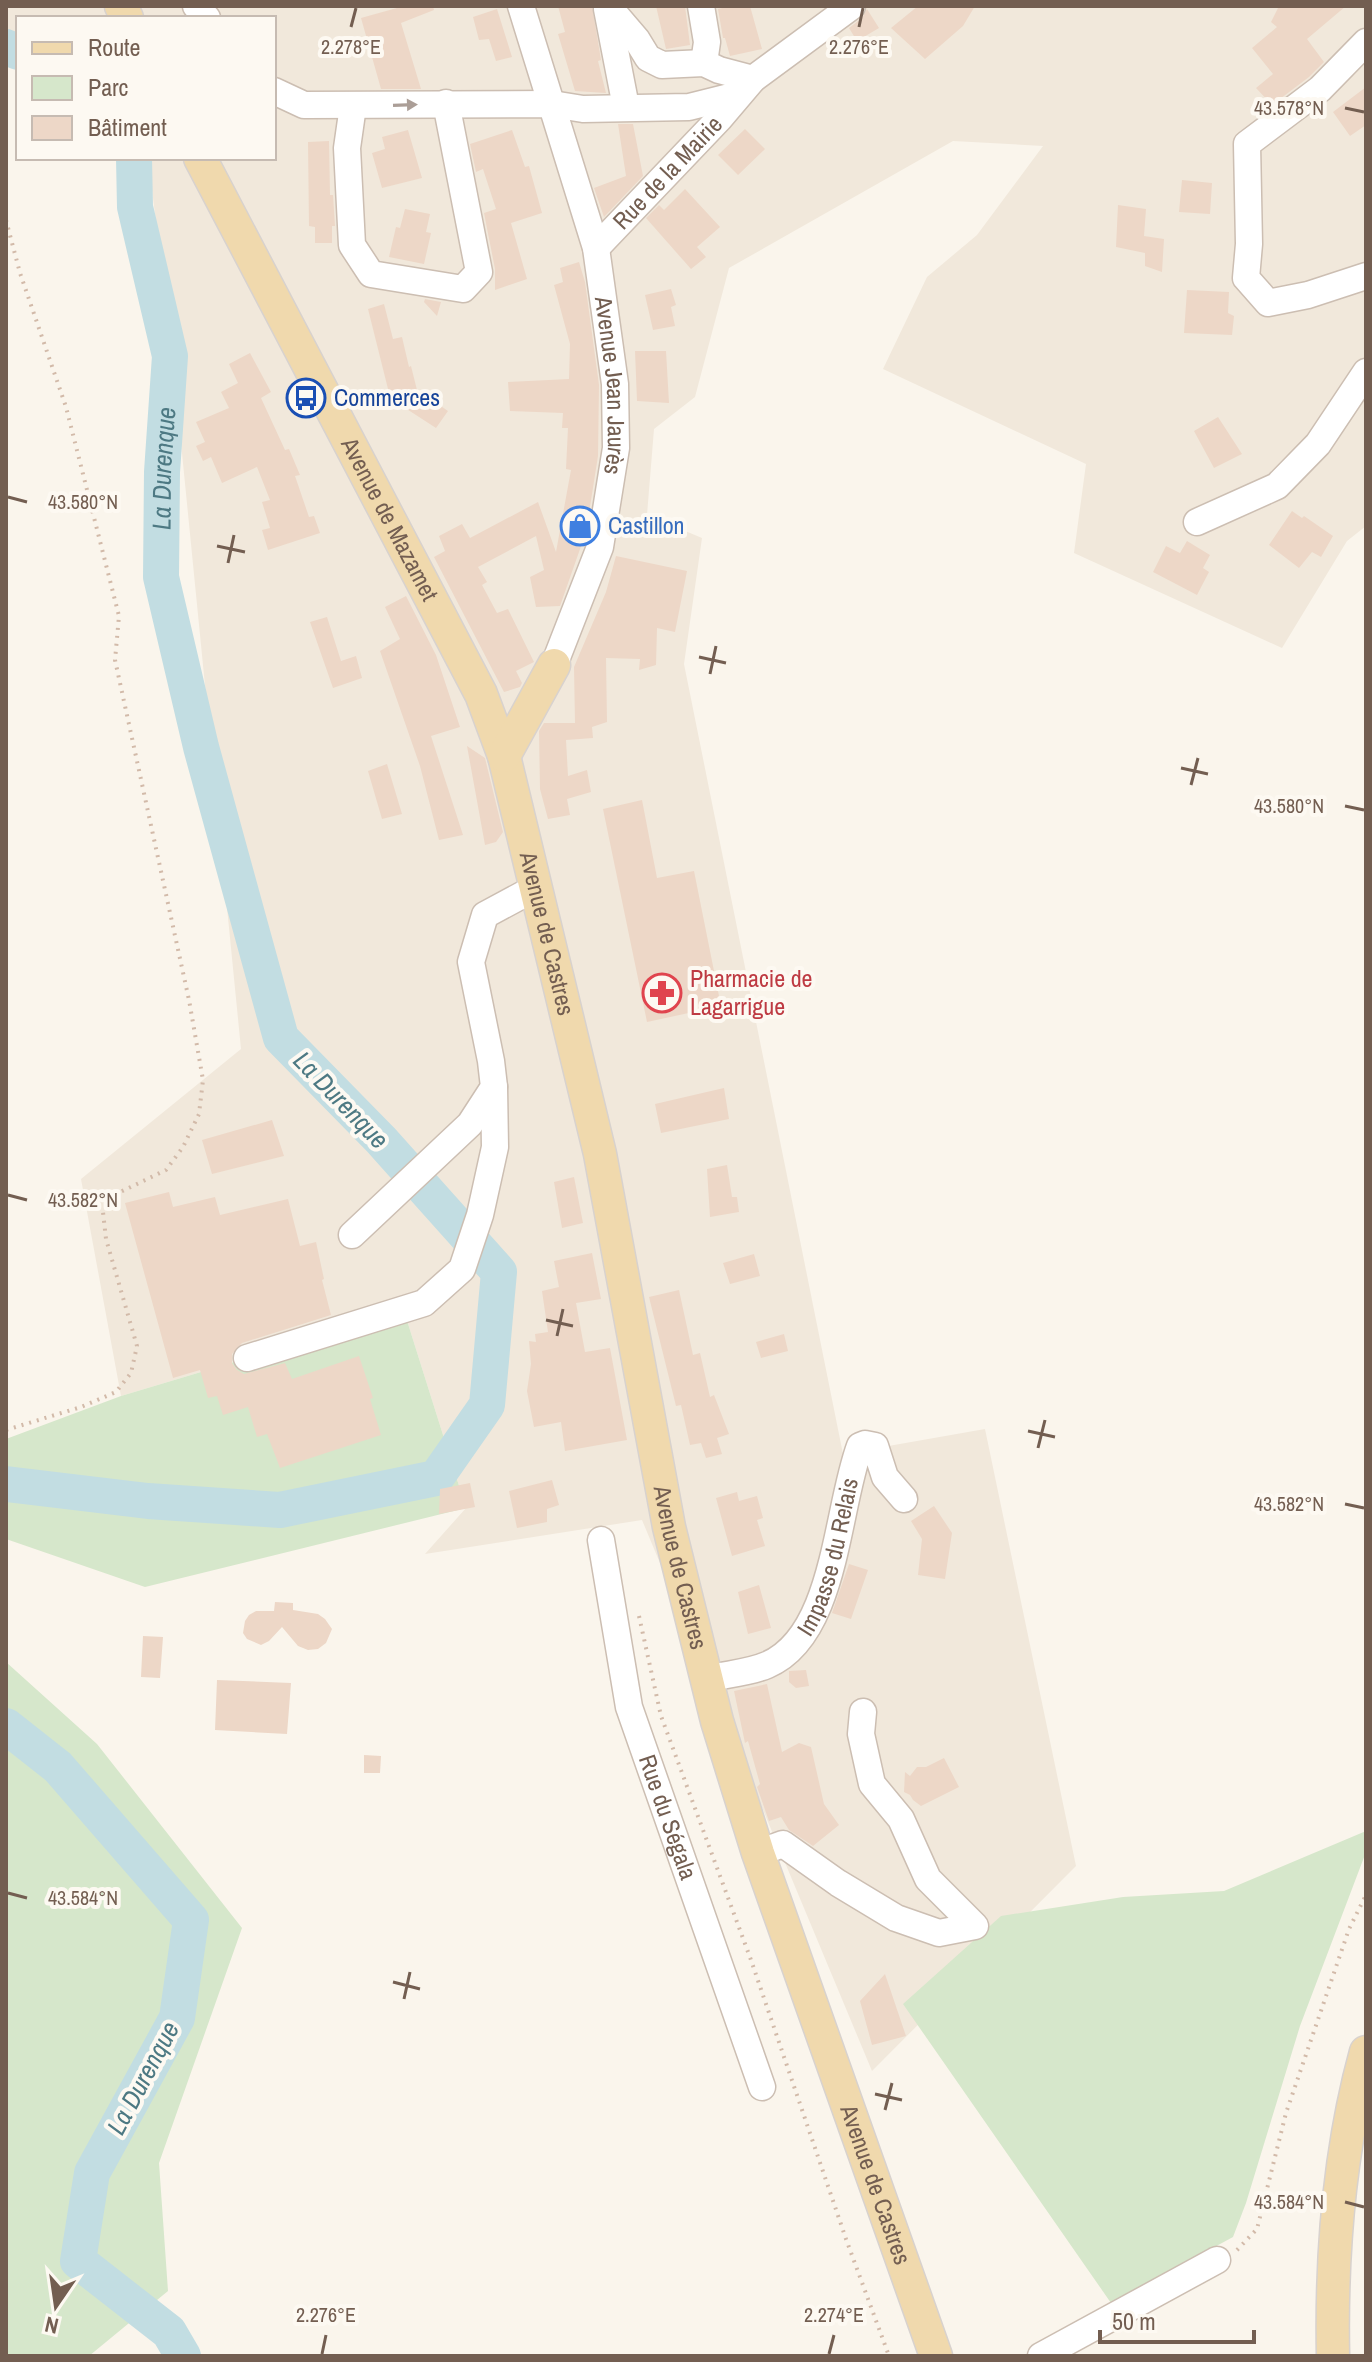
<svg xmlns="http://www.w3.org/2000/svg" width="1372" height="2362" viewBox="0 0 1372 2362" font-family="'Archivo Narrow',sans-serif">
	<rect width="100%" height="100%" fill="#faf5ec"/>
	<path fill="#f1e8db" d="M6 6H1366V526L1347 541 1282 648 1074 553 1086 464 883 369 927 277 977 235 1043 146 953 141 729 268 695 397 654 429 647 515 702 538 684 664 843 1454 985 1429 1076 1866 872 2071 642 1520 425 1554 466 1508 404 1311 121 1396 81 1179 241 1049 171 342 148 158H274V18H18V46L6 43Z"/>
	<path fill="#d6e7cb" d="M404 1311 466 1508 145 1587 6 1539V1439L121 1396Z
		M6 1662 97 1744 242 1928 159 2163 168 2291 89 2356H6Z
		M1366 1831V1852L1300 2026 1246 2203 1233 2237 1111 2303 903 2004 1001 1916 1123 1897 1224 1891Z"/>
	<g fill="none" stroke-linecap="round" stroke-linejoin="round">
		<g stroke="#c2dde2" stroke-width="36">
			<path d="M6 47 18 52"/>
			<path id="s1" d="M6 1484 148 1501 280 1510 436 1478 487 1405 499 1272 381 1140 281 1038 201 747 161 577 162 472 170 356 135 207 134 158"/>
			<path d="M6 1726 58 1767 191 1920 177 2018 92 2173 78 2261 169 2332 183 2356"/>
		</g>
	</g>
	<path fill="#edd7c7" d="M404 6H433L434 10 401 23 421 89H381L361 18Z
		M558 6H592L601 60 598 61 606 93 575 91 558 34 565 32Z
		M656 6H685L690 45 666 49Z
		M731 6H750L762 49 730 56 725 38H723L718 9Z
		M918 6H975L963 26 925 59 891 28Z
		M1279 6H1346L1307 39 1324 62 1309 77 1272 105 1256 88 1273 74 1252 48 1277 27 1271 22Z
		M497 9 512 57 496 61 489 39 479 40 473 17Z
		M867 9 879 28 857 41 849 28 862 18Z
		M1366 87V125L1350 136 1333 112Z
		M618 124H633L643 176 604 217 594 188 626 176Z
		M745 129 765 149 738 175 718 155Z
		M408 130 422 178 382 188 372 153 385 149 382 137Z
		M512 130 525 167 529 166 542 213 511 223 527 279 495 290V269L484 213 496 209 483 169 476 172 470 144Z
		M329 141 330 195H333L335 226H332V243H315V227L309 226 308 142Z
		M1182 180 1212 183 1210 214 1179 212Z
		M685 189 720 227 697 247 706 257 691 269 646 218 659 205 664 210Z
		M1118 205 1146 209 1144 236 1164 239 1162 272 1145 266V253L1116 247Z
		M405 209 430 214 426 232 431 233 424 264 389 257 396 227 400 228Z
		M579 262 585 282 599 385 598 456 586 532 560 606 536 607 530 577 544 570 536 536 478 567 487 582 482 585 497 613 508 609 534 662 516 671 522 683 520 687 504 692 434 557 445 551 439 536 462 524 470 538 538 502 556 552 571 470 566 469 568 428H562L563 413 510 411 508 382 569 379 570 344 554 285 563 282 560 268Z
		M671 289 676 305 671 307 675 326 653 330 645 295Z
		M1187 290 1229 292 1228 313 1234 316 1232 335 1184 333Z
		M425 299 441 302 437 316 424 302Z
		M384 304 393 339 402 337 409 367 411 366 417 390 448 411 436 428 399 404 397 396 390 397 368 309Z
		M635 351H666L669 403 637 401Z
		M250 353 271 392 261 398 285 450 289 449 300 475 295 476 309 517 314 516 320 533 268 550 262 530 270 528 262 502 270 500 257 467 222 483 211 457 203 461 196 446 205 442 196 422 229 408 221 392 238 383 229 364Z
		M1218 417 1242 454 1214 468 1194 431Z
		M1292 511 1302 518 1304 516 1333 536 1321 557 1312 552 1299 568 1269 545Z
		M1187 541 1210 555 1203 568 1209 572 1197 595 1153 572 1166 546 1180 553Z
		M616 556 687 571 675 632 657 628 656 665 639 670 640 659 606 658 607 722 592 727 593 738 566 740 568 776 587 770 591 792 567 799 570 815 548 819 540 789 539 731 544 723H575L574 667 606 592Z
		M406 596 436 655 460 727 431 736 463 835 439 840 420 766 380 651 400 639 385 607Z
		M327 617 341 661 356 656 362 678 333 688 310 622Z
		M467 746 485 758 503 832 496 842 485 845Z
		M387 764 402 814 382 819 368 771Z
		M642 800 657 878 694 871 721 1006 647 1022 603 809Z
		M724 1088 729 1119 661 1133 655 1104Z
		M272 1120 284 1156 212 1174 202 1140Z
		M727 1165 732 1197H737L739 1212 710 1217 707 1169Z
		M574 1177 583 1223 562 1228 554 1182Z
		M169 1192 173 1207 215 1197 220 1215 288 1199 300 1246 316 1242 324 1279 322 1280 331 1315 242 1343 232 1354V1363L237 1370 244 1374 285 1363 292 1379 359 1356 373 1398 370 1399 381 1435 280 1468 267 1434 257 1437 248 1407 223 1415 217 1396 208 1398 200 1370 173 1378 125 1203Z
		M592 1253 601 1299 576 1303 585 1352 610 1348 627 1440 565 1451 561 1422 534 1427 527 1391 531 1364 529 1341 536 1342 535 1334 548 1332 542 1291 559 1287 554 1261Z
		M754 1254 760 1276 730 1284 723 1263Z
		M679 1290 693 1355 700 1353 710 1397 714 1395 729 1434 717 1438 722 1454 706 1458 701 1443 690 1445 681 1405 676 1406 649 1297Z
		M784 1334 788 1351 761 1358 756 1342Z
		M552 1480 559 1505 547 1509V1522L517 1528 509 1491Z
		M470 1483 475 1507 439 1514 440 1489Z
		M737 1492 739 1501 757 1496 763 1518 757 1520 765 1546 732 1556 716 1498Z
		M934 1506 952 1533 945 1579 918 1575 922 1539 911 1521Z
		M849 1564 868 1570 851 1619 832 1613Z
		M759 1585 771 1628 748 1634 738 1592Z
		M275 1602 293 1603V1610L318 1614 325 1619 332 1629 326 1643 318 1649 308 1650 298 1646 282 1627 269 1641 261 1645 247 1639 243 1633 245 1621 249 1615 256 1611H274Z
		M143 1636 163 1637 160 1678 141 1677Z
		M806 1670 809 1686 796 1688 789 1682V1671Z
		M217 1680 291 1683 287 1734 215 1730Z
		M767 1684 782 1752 799 1743 811 1747 824 1804 839 1825 813 1846 789 1830 781 1817 769 1821 757 1787 760 1784 748 1741 745 1743 734 1691Z
		M364 1755 381 1756 380 1773H364Z
		M944 1758 959 1787 921 1806 913 1800 910 1795 904 1792 905 1772 910 1776 917 1767H926Z
		M885 1974 906 2036 872 2045 860 2001Z"/>
	<g fill="none" stroke-linecap="round" stroke-linejoin="round">
		<defs>
			<g id="minor">
				<path d="M196 6 207 18"/>
				<path id="s2" d="M521 6 596 248 615 384 616 448 600 547 554 665"/>
				<path d="M608 6 637 40 648 58 662 65 704 63 719 70 753 79"/>
				<path d="M701 6 707 42 704 63"/>
				<path d="M607 9 626 107"/>
				<path d="M1366 42 1320 89 1247 144 1249 244 1246 278 1268 303 1308 295 1366 276"/>
				<path d="M274 91 304 105 552 104 583 109 689 107 737 95"/>
				<path d="M353 106 347 148 352 245 371 274 463 289 479 272 446 103"/>
				<path id="s3" d="M596 248 719 119 753 79 852 6"/>
				<path d="M1197 522 1277 486 1318 444 1366 372"/>
				<path d="M352 1235 470 1124 494 1087 491 1061 471 962 485 915 537 887"/>
				<path d="M247 1358 424 1303 462 1269 480 1215 495 1147 494 1087"/>
				<path id="s4" d="M601 1540 629 1707 762 2087"/>
				<path id="s5" d="M707 1679C726 1674 749 1673 767 1665 836 1636 836 1510 860 1446L865 1444 875 1446 885 1477 904 1499"/>
				<path d="M758 1853 783 1844 838 1883 896 1918 939 1933 975 1926 928 1879 901 1819 872 1784 861 1734 863 1712"/>
				<path d="M1041 2356 1217 2260"/>
			</g>
			<g id="major">
				<path d="M121 6 127 18"/>
				<path id="s6" d="M200 158 481 694 504 756 600 1154 669 1527 717 1721 758 1853 936 2356"/>
				<path d="M504 756 554 665"/>
				<path d="M1333 2356C1331 2254 1339 2150 1366 2052"/>
			</g>
		</defs>
		<use href="#minor" stroke="#ccbeb2" stroke-width="29"/>
		<use href="#major" stroke="#d8d2ce" stroke-width="35"/>
		<path stroke="#d2baa9" stroke-width="4" stroke-dasharray="2 6" stroke-linecap="butt" d="M6 220 20 273 66 407 119 616 115 660 189 1000 203 1080 199 1114 183 1147 166 1170 112 1196 103 1212 106 1239 137 1346 131 1373 116 1392 81 1407 6 1430
			M639 1616 661 1716 751 1960 846 2239 889 2356
			M1237 2250 1257 2229 1286 2113 1349 1929 1366 1895"/>
		<use href="#minor" stroke="#fff" stroke-width="26"/>
		<use href="#major" stroke="#f0d9ad" stroke-width="32"/>
	</g>
	<defs><path id="oneway-solid" d="M-6-.8H1V-3.2L6.5 0L1 3.2V.8H-6Z" transform="scale(2)"/></defs>
	<use fill="#ab9e97" href="#oneway-solid" transform="translate(405 105) rotate(-2)"/>
	<path fill="none" stroke="#735e51" stroke-width="3" d="M351 27 356 8M859 27 863 8M1345 108 1364 112M8 497 27 502M217 546 245 552M228 563 234 535M699 657 726 663M710 674 716 646M1181 768 1208 774M1191 785 1198 758M1345 806 1364 810M8 1195 27 1200M546 1320 573 1326M557 1336 563 1309M1028 1431 1055 1437M1038 1448 1045 1420M1345 1504 1364 1508M8 1893 27 1898M393 1982 420 1989M404 1999 410 1972M875 2094 902 2100M885 2110 892 2083M1345 2202 1364 2207M322 2354 326 2335M829 2354 834 2335"/>
	<defs>
		<symbol id="bus-ring" viewBox="-11 -11 22 22"><circle r="9.5" fill="#fdf9f2" stroke="#1a4fb4" stroke-width="1.5"/><path d="M-5-6H5V4H4V6H2V4H-2V6H-4V4H-5ZM-3.5-4V0h7V-4ZM-3.5 1.2v1.5H-2V1.2ZM2 1.2v1.5H3.5V1.2Z" fill="#1a4fb4"/></symbol>
		<symbol id="shop-ring" viewBox="-11 -11 22 22"><circle r="9.5" fill="#fdf9f2" stroke="#3f7fe0" stroke-width="1.5"/><path d="M-5-2.5h2.3a2.7 3.5 0 0 1 5.4 0H5L5.5 6h-11ZM-1.5-2.5h3a1.5 2.3 0 0 0-3 0Z" fill="#3f7fe0"/></symbol>
		<symbol id="pharmacy-ring" viewBox="-11 -11 22 22"><circle r="9.5" fill="#fdf9f2" stroke="#e0444e" stroke-width="1.5"/><path d="M-2-6h4v4h4v4h-4v4h-4v-4h-4v-4h4Z" fill="#e0444e"/></symbol>
	</defs>
	<g fill-rule="evenodd">
		<use href="#bus-ring" x="284" y="376" width="44" height="44"/>
		<use href="#shop-ring" x="558" y="504" width="44" height="44"/>
		<use href="#pharmacy-ring" x="640" y="971" width="44" height="44"/>
	</g>
	<g text-anchor="middle" stroke-width="8" stroke-linejoin="round" paint-order="stroke">
		<g font-size="24" fill="#735e51" stroke="#fdf9f2">
			<text dy="8" stroke="none"><textPath href="#s3" startOffset="104">Rue de la Mairie</textPath></text>
			<text dy="8" stroke="none"><textPath href="#s2" startOffset="392">Avenue Jean Jaurès</textPath></text>
			<text dy="8" stroke="none"><textPath href="#s6" startOffset="408">Avenue de Mazamet</textPath></text>
			<text dy="8" stroke="none"><textPath href="#s6" startOffset="854">Avenue de Castres</textPath></text>
			<text dy="8" stroke="none"><textPath href="#s5" startOffset="192">Impasse du Relais</textPath></text>
			<text dy="8" stroke="none"><textPath href="#s6" startOffset="1502">Avenue de Castres</textPath></text>
			<text dy="8" stroke="none"><textPath href="#s4" startOffset="286">Rue du Ségala</textPath></text>
			<text dy="8" stroke="none"><textPath href="#s6" startOffset="2150">Avenue de Castres</textPath></text>
		</g>
		<g font-size="24" fill="#164399" stroke="#fdf9f2" text-anchor="start">
			<text x="334" y="406">Commerces</text>
		</g>
		<g font-size="24" fill="#366cbe" stroke="#fdf9f2" text-anchor="start">
			<text x="608" y="534">Castillon</text>
		</g>
		<g font-size="24" fill="#be3a42" stroke="#fdf9f2" text-anchor="start">
			<text x="690" y="987">Pharmacie de<tspan x="690" dy="28">Lagarrigue</tspan></text>
		</g>
		<g font-size="26" font-style="italic" fill="#4d7983" stroke="#fdf9f2">
			<text dy="9" stroke="none"><textPath href="#s1" startOffset="1562">La Durenque</textPath></text>
			<text transform="translate(341 1100) rotate(46)" y="9">La Durenque</text>
			<text transform="translate(143 2078) rotate(-62)" y="9">La Durenque</text>
		</g>
	</g>
	<g font-size="20" text-anchor="middle" fill="#735e51" stroke="#fdf9f2" stroke-width="8" stroke-linejoin="round" paint-order="stroke">
		<text x="351" y="54">2.278°E</text>
		<text x="859" y="54">2.276°E</text>
		<text x="1289" y="115">43.578°N</text>
		<text x="83" y="509">43.580°N</text>
		<text x="1289" y="813">43.580°N</text>
		<text x="83" y="1207">43.582°N</text>
		<text x="1289" y="1511">43.582°N</text>
		<text x="83" y="1905">43.584°N</text>
		<text x="1289" y="2209">43.584°N</text>
		<text x="326" y="2322">2.276°E</text>
		<text x="834" y="2322">2.274°E</text>
	</g>
	<rect width="1372" height="2362" fill="none" stroke="#735e51" stroke-width="16"/>
	<rect x="16" y="16" width="260" height="144" fill="#fdf9f2" stroke="#c6bbb2" stroke-width="2"/>
	<rect x="32" y="42" width="40" height="12" fill="#f0d9ad" stroke="#c6bbb2" stroke-width="2"/>
	<text x="88" y="56" font-size="24" fill="#735e51">Route</text>
	<rect x="32" y="76" width="40" height="24" fill="#d6e7cb" stroke="#c6bbb2" stroke-width="2"/>
	<text x="88" y="96" font-size="24" fill="#735e51">Parc</text>
	<rect x="32" y="116" width="40" height="24" fill="#edd7c7" stroke="#c6bbb2" stroke-width="2"/>
	<text x="88" y="136" font-size="24" fill="#735e51">Bâtiment</text>
	<g transform="translate(56 2306) rotate(193)" stroke="#fdf9f2" stroke-width="6" paint-order="stroke">
	<path d="M0-6L14 30L0 20L-14 30Z" fill="#735e51"/>
	<text y="-12" font-size="22" font-weight="bold" text-anchor="middle" fill="#735e51">N</text>
	</g>
	<path d="M1100 2330v12h154v-12" fill="none" stroke="#735e51" stroke-width="4"/>
	<text x="1112" y="2330" font-size="24" fill="#735e51" stroke="#fdf9f2" stroke-width="6" paint-order="stroke">50 m</text>
</svg>
